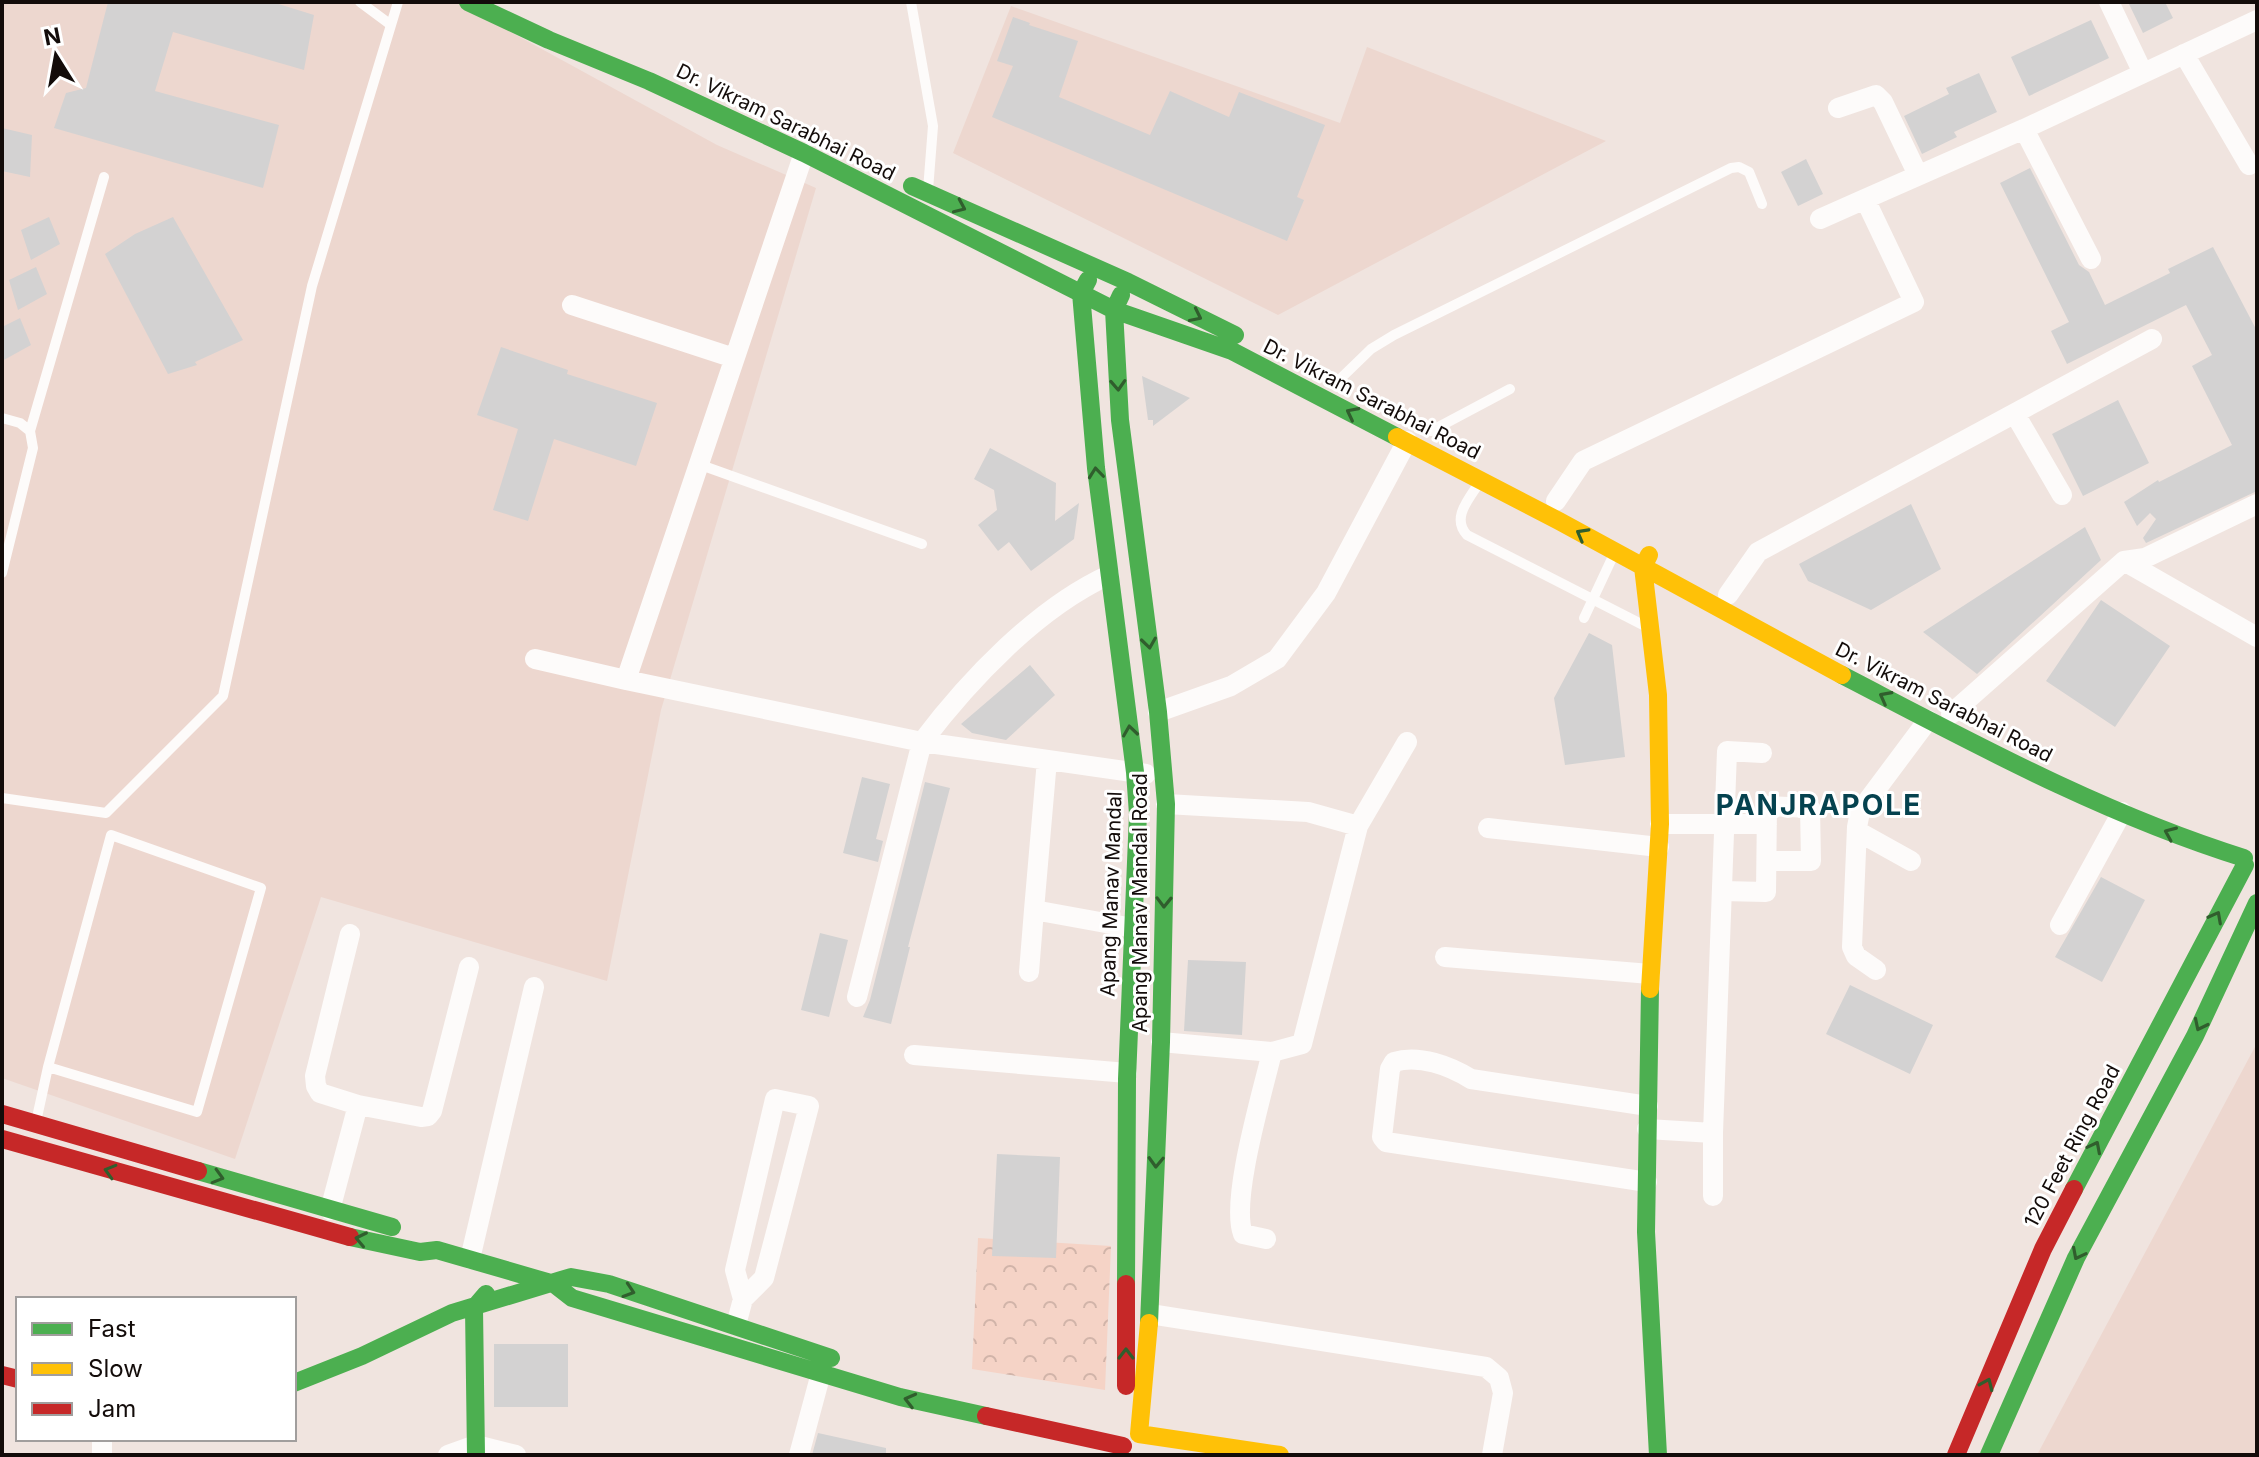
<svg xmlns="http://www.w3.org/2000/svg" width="2259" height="1457" viewBox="0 0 2259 1457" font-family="Inter,sans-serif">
	<defs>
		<pattern id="park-crowns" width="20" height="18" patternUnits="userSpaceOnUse" patternTransform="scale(2)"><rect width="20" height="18" fill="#f5d3c6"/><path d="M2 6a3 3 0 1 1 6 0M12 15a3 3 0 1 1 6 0" fill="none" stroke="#d1b4a9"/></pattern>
	</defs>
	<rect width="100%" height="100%" fill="#f0e4df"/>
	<path fill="#edd7cf" d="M2 2H456L717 145 816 188 661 710 607 981 321 897 235 1159 2 1078Z
		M1011 6 1340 123 1367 47 1606 141 1278 315 953 153Z
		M2257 1043V1455H2037Z"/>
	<path fill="url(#park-crowns)" d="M978 1238 1111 1246 1105 1390 972 1369Z"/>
	<path fill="#d3d2d2" d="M108 2H272L314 15 304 70 173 32 155 91 279 125 263 188 54 128 66 93 86 88Z
		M2128 2H2165L2173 18 2143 33Z
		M1013 17 1030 23 1029 25 1078 41 1059 97 1150 135 1170 91 1229 117 1239 92 1325 125 1297 197 1304 200 1287 241 992 117 1013 66 997 61Z
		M2091 20 2109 58 2029 96 2011 57Z
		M1979 73 1997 112 1954 132 1957 137 1922 154 1904 116 1949 94 1946 88Z
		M2 128 32 135 30 177 2 171Z
		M1806 159 1823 194 1798 206 1781 172Z
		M2030 168 2079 265 2089 272 2105 305 2170 273 2168 269 2213 247 2257 331V491L2146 543 2143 538 2156 519 2150 513 2137 526 2124 502 2158 480 2159 482 2232 445 2192 366 2212 355 2186 305 2067 364 2051 331 2069 322 2000 183Z
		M49 217 60 244 31 260 21 230Z
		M173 217 243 340 195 362 197 365 168 374 105 254 135 234Z
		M36 267 47 294 18 310 9 280Z
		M20 318 31 345 2 361V327Z
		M501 347 568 370 567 374 657 403 636 466 554 439 528 521 493 510 518 429 477 415Z
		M1142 376 1190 398 1153 426V420H1148Z
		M2118 400 2149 463 2083 496 2052 434Z
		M990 448 1056 483 1055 521 1079 503 1074 539 1031 571 1009 542 998 551 978 525 997 510 994 490 974 479Z
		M1911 504 1941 569 1871 610 1808 581 1799 564Z
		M2085 527 2101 560 1977 674 1923 632Z
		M2101 600 2170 646 2115 727 2046 681Z
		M1589 633 1612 645 1625 757 1565 765 1554 698Z
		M1030 665 1055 695 1006 740 972 733 961 724Z
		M862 777 890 784 876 839 883 841 878 862 843 853Z
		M925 782 950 788 908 947H910L891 1024 863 1017 870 1000Z
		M2101 877 2145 900 2102 982 2055 957Z
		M820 933 848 940 829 1017 801 1010Z
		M1188 960 1246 962 1242 1035 1184 1031Z
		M1850 985 1933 1025 1910 1074 1826 1034Z
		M997 1154 1060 1157 1056 1258 992 1256Z
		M494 1344H568V1407H494Z
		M818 1433 886 1448V1455H812Z"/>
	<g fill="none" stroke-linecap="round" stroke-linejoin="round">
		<path stroke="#fdfbfa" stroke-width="10" d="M360 2 391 25
			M911 2 933 126 928 190
			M1337 382 1371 349 1394 335 1731 168 1739 167 1749 172 1762 204
			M2 418 20 423 30 431 33 448 2 573
			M30 431 104 177
			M1431 431 1510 389
			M698 464 922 544
			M1479 483C1469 499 1451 518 1467 535L1645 626
			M1584 618 1614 554
			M2 798 106 813 223 696 312 286 398 2
			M36 1122 48 1067 111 835 261 888 197 1112 48 1067"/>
		<path stroke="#fdfbfa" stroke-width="20" d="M2109 2 2143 73
			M2184 54 2249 165
			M1838 108 1876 95 1883 102 1918 175
			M2024 129 2091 259
			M804 153 626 680 922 742 1146 774
			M1820 219 1865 199
			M572 305 734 358
			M2015 414 2062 495
			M1556 501 1583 461 1914 302 1865 199 2024 129 2257 20
			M2124 561 2257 637
			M1728 595 1758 552 2152 339
			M535 659 626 680
			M1158 712 1231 686 1277 659 1326 593 1407 441
			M1951 714 2124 561 2145 558 2257 504
			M1166 804 1308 812 1358 826
			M1660 824H1767
			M1488 828 1659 847
			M1857 831 1911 861
			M1722 891 1766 892 1767 806 1810 808 1811 861H1767
			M1034 910 1047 760
			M2060 925 2122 812
			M1445 957 1650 974
			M1876 970 1856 956 1852 947 1857 827 1860 812 1869 799 1928 720
			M1029 972 1034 910 1133 928
			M857 997 922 742C969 680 1037 608 1109 575
			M1161 1042 1272 1052C1263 1091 1230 1200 1243 1234L1266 1239
			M1272 1052 1302 1044 1358 826 1407 742
			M914 1055 1127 1073
			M358 1105 421 1117 428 1116 432 1111 469 967
			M1647 1129 1713 1133 1727 751 1762 753
			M1713 1133V1196
			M1647 1182 1386 1142 1382 1137 1390 1069 1394 1062C1419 1054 1450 1066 1471 1079L1648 1106
			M330 1210 358 1105 320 1093 316 1086 315 1076 350 934
			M470 1259 534 987
			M1150 1314 1486 1367 1499 1378 1503 1393 1492 1455
			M736 1325 743 1299 735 1270 775 1099 809 1106 764 1278 743 1299
			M102 1455V1439
			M448 1455 476 1445 516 1455
			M799 1455 824 1362"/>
		<path stroke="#4caf50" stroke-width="18" d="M468 2 549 40 649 81 804 153 1114 310 1232 351 1397 437
			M912 186 1128 282 1235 335
			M1088 280 1081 293 1096 468 1135 772 1138 814 1127 1079 1126 1284
			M1121 295 1114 310 1120 420 1158 712 1166 804 1161 1042 1149 1323
			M1842 675C1973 743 2103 814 2244 858
			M1650 989 1646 1232 1658 1455
			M198 1171 392 1227
			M2074 1189 2245 865
			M350 1237 420 1252 437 1250 554 1284 572 1298 900 1397 986 1416
			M294 1383 362 1356 452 1313 571 1277 609 1284 831 1358
			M476 1455 474 1308 486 1294
			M1989 1455 2076 1258 2195 1036 2257 903"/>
		<path stroke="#ffc107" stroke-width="18" d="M1397 437 1559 521 1842 675
			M1649 555 1643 567 1658 695 1660 824 1650 989
			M1149 1323 1139 1434 1280 1455"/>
		<path stroke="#c62828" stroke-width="18" d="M2 1114 198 1171
			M2 1139 350 1237
			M2 1375 18 1379
			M1126 1386V1284
			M986 1416 1123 1446
			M1956 1455 2043 1249 2074 1189"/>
	</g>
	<defs><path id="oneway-chevron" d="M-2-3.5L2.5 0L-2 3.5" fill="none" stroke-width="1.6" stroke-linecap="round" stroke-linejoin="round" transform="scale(2)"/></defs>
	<g stroke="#305e2d">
		<use href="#oneway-chevron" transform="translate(960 207) rotate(24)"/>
		<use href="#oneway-chevron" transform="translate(1196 316) rotate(26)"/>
		<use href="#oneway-chevron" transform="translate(1118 385) rotate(87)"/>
		<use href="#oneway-chevron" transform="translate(1352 413) rotate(-153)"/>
		<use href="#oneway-chevron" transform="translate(1096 473) rotate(-96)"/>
		<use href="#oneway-chevron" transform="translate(1582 534) rotate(-151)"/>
		<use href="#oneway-chevron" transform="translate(1149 643) rotate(82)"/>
		<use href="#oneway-chevron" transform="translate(1885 697) rotate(-152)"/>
		<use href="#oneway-chevron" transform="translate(1130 731) rotate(-98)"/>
		<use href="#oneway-chevron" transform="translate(2170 833) rotate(-157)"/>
		<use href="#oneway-chevron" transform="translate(1164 902) rotate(91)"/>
		<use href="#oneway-chevron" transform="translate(2216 917) rotate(-62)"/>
		<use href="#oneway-chevron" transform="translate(2200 1025) rotate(116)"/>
		<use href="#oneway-chevron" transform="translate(2095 1147) rotate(-63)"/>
		<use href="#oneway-chevron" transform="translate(1156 1162) rotate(92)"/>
		<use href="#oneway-chevron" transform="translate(110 1171) rotate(-164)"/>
		<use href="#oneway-chevron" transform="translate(218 1177) rotate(16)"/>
		<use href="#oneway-chevron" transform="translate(361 1239) rotate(-168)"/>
		<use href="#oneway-chevron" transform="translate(2078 1254) rotate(117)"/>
		<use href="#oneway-chevron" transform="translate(629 1291) rotate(18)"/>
		<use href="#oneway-chevron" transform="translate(1126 1354) rotate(-90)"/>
		<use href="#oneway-chevron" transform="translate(1987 1384) rotate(-66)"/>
		<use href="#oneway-chevron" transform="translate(910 1400) rotate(-166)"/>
	</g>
	<g text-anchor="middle" stroke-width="6" stroke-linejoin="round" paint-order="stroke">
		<g font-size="20" fill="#130c0a" stroke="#fff">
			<text transform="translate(786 122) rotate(26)" y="7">Dr. Vikram Sarabhai Road</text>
			<text transform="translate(1372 399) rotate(27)" y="7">Dr. Vikram Sarabhai Road</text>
			<text transform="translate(1944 702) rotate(27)" y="7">Dr. Vikram Sarabhai Road</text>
			<text transform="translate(1111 894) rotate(-88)" y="7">Apang Manav Mandal</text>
			<text transform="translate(1140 903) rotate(-90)" y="7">Apang Manav Mandal Road</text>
			<text transform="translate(2072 1146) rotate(-62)" y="7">120 Feet Ring Road</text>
		</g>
		<g font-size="28" font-weight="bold" letter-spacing="2" fill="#05424f" stroke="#fff">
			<text x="1819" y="815">PANJRAPOLE</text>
		</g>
	</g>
	<rect width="2259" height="1457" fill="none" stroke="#130c0a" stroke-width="8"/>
	<rect x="16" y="1297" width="280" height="144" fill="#ffffff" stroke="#a19e9d" stroke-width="2"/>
	<rect x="32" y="1323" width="40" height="12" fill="#4caf50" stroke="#a19e9d" stroke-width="2"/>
	<text x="88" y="1337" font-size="24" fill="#130c0a">Fast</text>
	<rect x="32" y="1363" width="40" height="12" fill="#ffc107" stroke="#a19e9d" stroke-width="2"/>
	<text x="88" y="1377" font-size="24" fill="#130c0a">Slow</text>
	<rect x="32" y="1403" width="40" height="12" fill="#c62828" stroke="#a19e9d" stroke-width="2"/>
	<text x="88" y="1417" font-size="24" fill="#130c0a">Jam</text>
	<g transform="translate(56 56) rotate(349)" stroke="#ffffff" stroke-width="6" paint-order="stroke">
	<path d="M0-6L14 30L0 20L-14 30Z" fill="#130c0a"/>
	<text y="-12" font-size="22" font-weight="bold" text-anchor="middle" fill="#130c0a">N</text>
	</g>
</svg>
